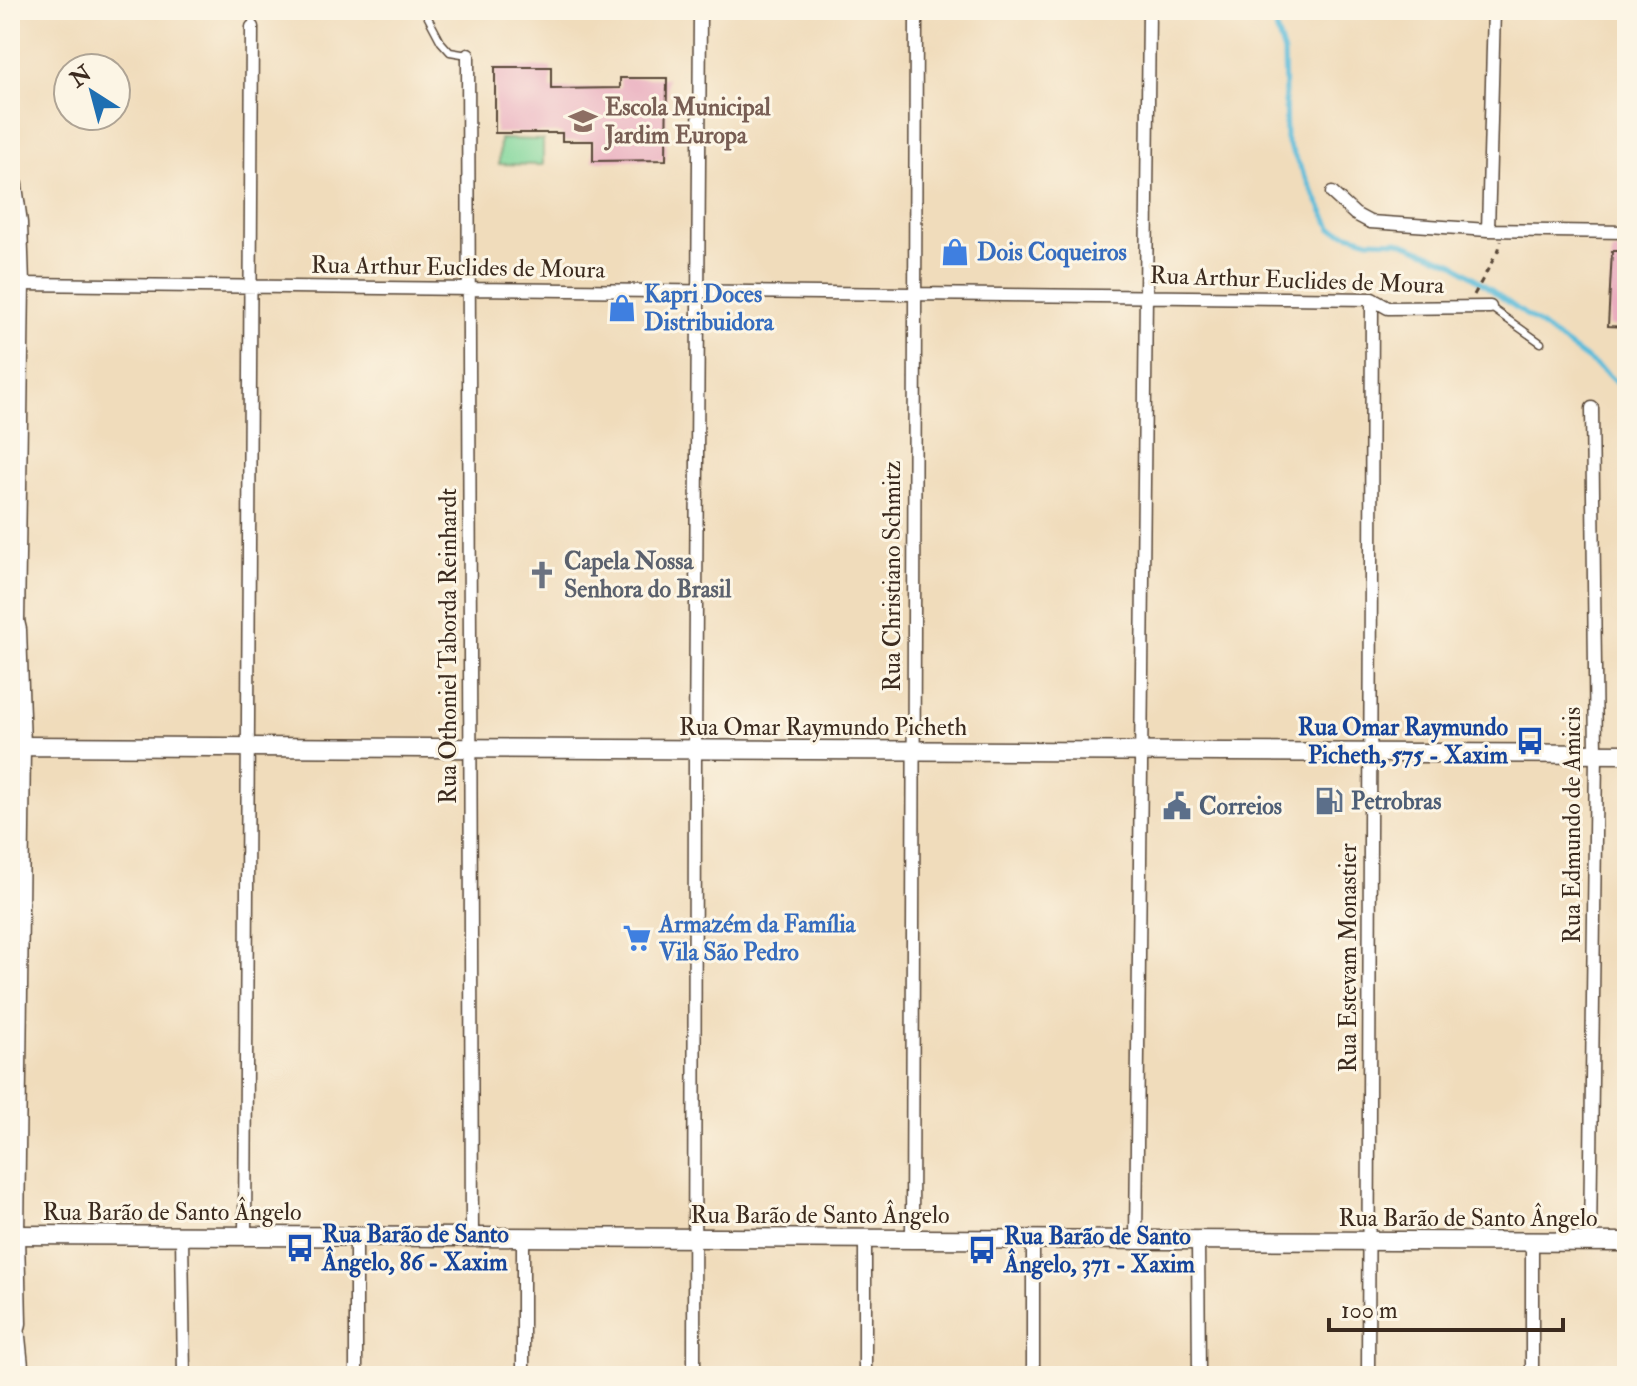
<svg xmlns="http://www.w3.org/2000/svg" width="1637" height="1386" viewBox="0 0 1637 1386" font-family="'IM FELL Double Pica',serif">
	<rect width="100%" height="100%" fill="#fcf5e5"/>
	<filter id="ink" filterUnits="userSpaceOnUse"><feTurbulence type="fractalNoise" baseFrequency=".0125" numOctaves="2"/><feDisplacementMap in="SourceGraphic" scale="16" xChannelSelector="R" yChannelSelector="G"/><feConvolveMatrix kernelMatrix="1 2 1 2 8 2 1 2 1" color-interpolation-filters="sRGB"/></filter>
	<filter id="wash" filterUnits="userSpaceOnUse"><feTurbulence type="fractalNoise" baseFrequency=".006" numOctaves="4" result="noise"/><feDisplacementMap in="SourceGraphic" scale="32" xChannelSelector="R" yChannelSelector="G"/><feGaussianBlur stdDeviation="1.8" result="paint"/><feColorMatrix in="noise" values="0 0 0 0 0 0 0 0 0 0 0 0 0 0 0 0 0 1.4 0 .05"/><feComposite in="paint" operator="in"/></filter>
	<g filter="url(#wash)">
		<rect width="100%" height="100%" fill="#f0dcbb"/>
		<path fill="#7ed59a" stroke="#5c805c" stroke-width="2" d="M500 139 543 140V165L499 164Z"/>
		<g fill="none" stroke-linecap="round" stroke-linejoin="round">
			<path stroke="#5cbcda" stroke-width="5" d="M1270 10 1284 53 1286 139 1332 229 1369 240 1398 241 1454 263 1606 373 1627 394"/>
		</g>
		<g id="blocks">
			<path fill="#e9abbe" d="M495 67H551V89L620 88V78H667L666 160 593 161V141H562V133H495Z
				M1612 251H1627V327L1608 326Z"/>
		</g>
	</g>
	<g filter="url(#ink)">
		<use href="#blocks" fill-opacity="0" stroke="#564536" stroke-width="2"/>
		<g fill="none" stroke-linecap="round" stroke-linejoin="round">
			<defs>
				<path id="lane" d="M424 10 441 42 450 52 468 55
					M252 26 253 10
					M1490 307 1541 343"/>
				<path id="street" d="M468 55 472 1237
					M1332 193 1355 214 1370 222 1488 230 1627 232
					M1488 230 1494 10
					M20 284 1372 299 1388 308 1490 307
					M182 1236 184 1376
					M245 1236 252 27
					M523 1237V1376
					M912 1239 916 10
					M1033 1239V1376
					M1136 1240 1149 10
					M1198 1240 1199 1376
					M1590 1242 1596 754 1592 408
					M356 1376V1236
					M694 1376 695 750 700 13
					M865 1376V1239
					M1368 1376 1372 299
					M1532 1376V1242"/>
				<path id="secondary" d="M10 164 18 223 20 284 15 623
					M10 750 19 746 1627 754
					M10 1235 1627 1242
					M15 1327 20 1376"/>
				<path id="highway" d="M10 609 15 630 19 746 13 1235 15 1323 10 1344"/>
			</defs>
			<use href="#lane" stroke="#564536" stroke-width="9"/>
			<use href="#street" stroke="#564536" stroke-width="15"/>
			<use href="#secondary" stroke="#564536" stroke-width="21"/>
			<use href="#highway" stroke="#564536" stroke-width="25"/>
			<path stroke="#564536" stroke-width="3" stroke-dasharray="6 6" stroke-linecap="butt" d="M1474 295 1499 249 1501 241"/>
			<use href="#lane" stroke="#fff" stroke-width="6"/>
			<use href="#street" stroke="#fff" stroke-width="12"/>
			<use href="#secondary" stroke="#fff" stroke-width="18"/>
			<use href="#highway" stroke="#fff" stroke-width="22"/>
		</g>
	</g>
	<defs>
		<symbol id="school-bare" viewBox="-9 -9 18 18"><path d="M0-5L7-2L0 1L-7-2ZM-4 1L0 2.5L4 1V4Q0 6-4 4Z" fill="#8d6e63" stroke="#fcf5e5" stroke-width="2.5" paint-order="stroke"/></symbol>
		<symbol id="shop-bare" viewBox="-9 -9 18 18"><path d="M-5-2.5h2.3a2.7 3.5 0 0 1 5.4 0H5L5.5 6h-11ZM-1.5-2.5h3a1.5 2.3 0 0 0-3 0Z" fill="#3f7fe0" stroke="#fcf5e5" stroke-width="2.5" paint-order="stroke"/></symbol>
		<symbol id="church-bare" viewBox="-9 -9 18 18"><path d="M-1.2-6h2.4v3.5h3.3v2.4h-3.3V6h-2.4V-.1h-3.3v-2.4h3.3Z" fill="#6b7280" stroke="#fcf5e5" stroke-width="2.5" paint-order="stroke"/></symbol>
		<symbol id="bus-bare" viewBox="-9 -9 18 18"><path d="M-5-6H5V4H4V6H2V4H-2V6H-4V4H-5ZM-3.5-4V0h7V-4ZM-3.5 1.2v1.5H-2V1.2ZM2 1.2v1.5H3.5V1.2Z" fill="#1a4fb4" stroke="#fcf5e5" stroke-width="2.5" paint-order="stroke"/></symbol>
		<symbol id="fuel-bare" viewBox="-9 -9 18 18"><path d="M-5.5-6h7V0h2V4h1.3V-2.5L3-4.5l.8-.8L6-3V5H2.5V1h-1V6h-7ZM-4.2-4.7v3.2H.2V-4.7Z" fill="#5c6f8a" stroke="#fcf5e5" stroke-width="2.5" paint-order="stroke"/></symbol>
		<symbol id="civic-bare" viewBox="-9 -9 18 18"><path d="M-.6-6.5H3V-4.5H.6V-3L4-1V1h2V6H-6V1h2V-1L-.6-3ZM-1.2 2.5V6h2.4V2.5Z" fill="#5c6f8a" stroke="#fcf5e5" stroke-width="2.5" paint-order="stroke"/></symbol>
		<symbol id="supermarket-bare" viewBox="-9 -9 18 18"><path d="M-6-5.5h2.5l.6 2H6L4.5 2H-2.5L-4.4-4H-6ZM-1.5 3.2a1.3 1.3 0 1 0 .1 0ZM3 3.2a1.3 1.3 0 1 0 .1 0Z" fill="#3f7fe0" stroke="#fcf5e5" stroke-width="2.5" paint-order="stroke"/></symbol>
	</defs>
	<g fill-rule="evenodd">
		<use href="#school-bare" x="563" y="101" width="40" height="40"/>
		<use href="#shop-bare" x="935" y="232" width="40" height="40"/>
		<use href="#shop-bare" x="602" y="288" width="40" height="40"/>
		<use href="#church-bare" x="522" y="555" width="40" height="40"/>
		<use href="#bus-bare" x="1510" y="721" width="40" height="40"/>
		<use href="#fuel-bare" x="1309" y="781" width="40" height="40"/>
		<use href="#civic-bare" x="1157" y="786" width="40" height="40"/>
		<use href="#supermarket-bare" x="617" y="918" width="40" height="40"/>
		<use href="#bus-bare" x="280" y="1228" width="40" height="40"/>
		<use href="#bus-bare" x="962" y="1230" width="40" height="40"/>
	</g>
	<g text-anchor="middle" stroke-width="6" stroke-linejoin="round" paint-order="stroke">
		<g font-size="24" font-weight="bold" fill="#785e54" stroke="#fcf5e5" text-anchor="start">
			<text x="605" y="115">Escola Municipal<tspan x="605" dy="28">Jardim Europa</tspan></text>
		</g>
		<g font-size="24" font-weight="bold" fill="#366cbe" stroke="#fcf5e5" text-anchor="start">
			<text x="977" y="260">Dois Coqueiros</text>
			<text x="644" y="302">Kapri Doces<tspan x="644" dy="28">Distribuidora</tspan></text>
			<text x="659" y="932">Armazém da Família<tspan x="659" dy="28">Vila São Pedro</tspan></text>
		</g>
		<g font-size="24" fill="#3b2a1e" stroke="#fcf5e5">
			<text transform="translate(458 267) rotate(1)" y="8">Rua Arthur Euclides de Moura</text>
			<text transform="translate(1297 280) rotate(2)" y="8">Rua Arthur Euclides de Moura</text>
			<text transform="translate(892 576) rotate(-90)" y="8">Rua Christiano Schmitz</text>
			<text transform="translate(448 646) rotate(-90)" y="8">Rua Othoniel Taborda Reinhardt</text>
			<text x="823" y="735">Rua Omar Raymundo Picheth</text>
			<text transform="translate(1572 825) rotate(-90)" y="8">Rua Edmundo de Amicis</text>
			<text transform="translate(1348 958) rotate(-90)" y="8">Rua Estevam Monastier</text>
			<text x="172" y="1220">Rua Barão de Santo Ângelo</text>
			<text x="820" y="1223">Rua Barão de Santo Ângelo</text>
			<text x="1468" y="1226">Rua Barão de Santo Ângelo</text>
		</g>
		<g font-size="24" font-weight="bold" fill="#5b616d" stroke="#fcf5e5" text-anchor="start">
			<text x="564" y="569">Capela Nossa<tspan x="564" dy="28">Senhora do Brasil</tspan></text>
		</g>
		<g font-size="24" font-weight="bold" fill="#164399" stroke="#fcf5e5" text-anchor="start">
			<text x="1508" y="735" text-anchor="end">Rua Omar Raymundo<tspan x="1508" dy="28">Picheth, 575 - Xaxim</tspan></text>
			<text x="322" y="1242">Rua Barão de Santo<tspan x="322" dy="28">Ângelo, 86 - Xaxim</tspan></text>
			<text x="1004" y="1244">Rua Barão de Santo<tspan x="1004" dy="28">Ângelo, 371 - Xaxim</tspan></text>
		</g>
		<g font-size="24" font-weight="bold" fill="#4e5e75" stroke="#fcf5e5" text-anchor="start">
			<text x="1351" y="809">Petrobras</text>
			<text x="1199" y="814">Correios</text>
		</g>
	</g>
	<rect width="1637" height="1386" fill="none" stroke="#fcf5e5" stroke-width="40"/>
	<g transform="translate(92 92) rotate(324)"><circle r="38" fill="#fcf5e5" stroke="#afa495" stroke-width="2"/>
	<path d="M0-6L14 30L0 20L-14 30Z" fill="#1f6fb2"/>
	<text y="-12" font-size="22" font-weight="bold" text-anchor="middle" fill="#3b2a1e">N</text>
	</g>
	<path d="M1329 1318v12h234v-12" fill="none" stroke="#3b2a1e" stroke-width="4"/>
	<text x="1341" y="1318" font-size="24" fill="#3b2a1e" stroke="#fcf5e5" stroke-width="6" paint-order="stroke">100 m</text>
</svg>
